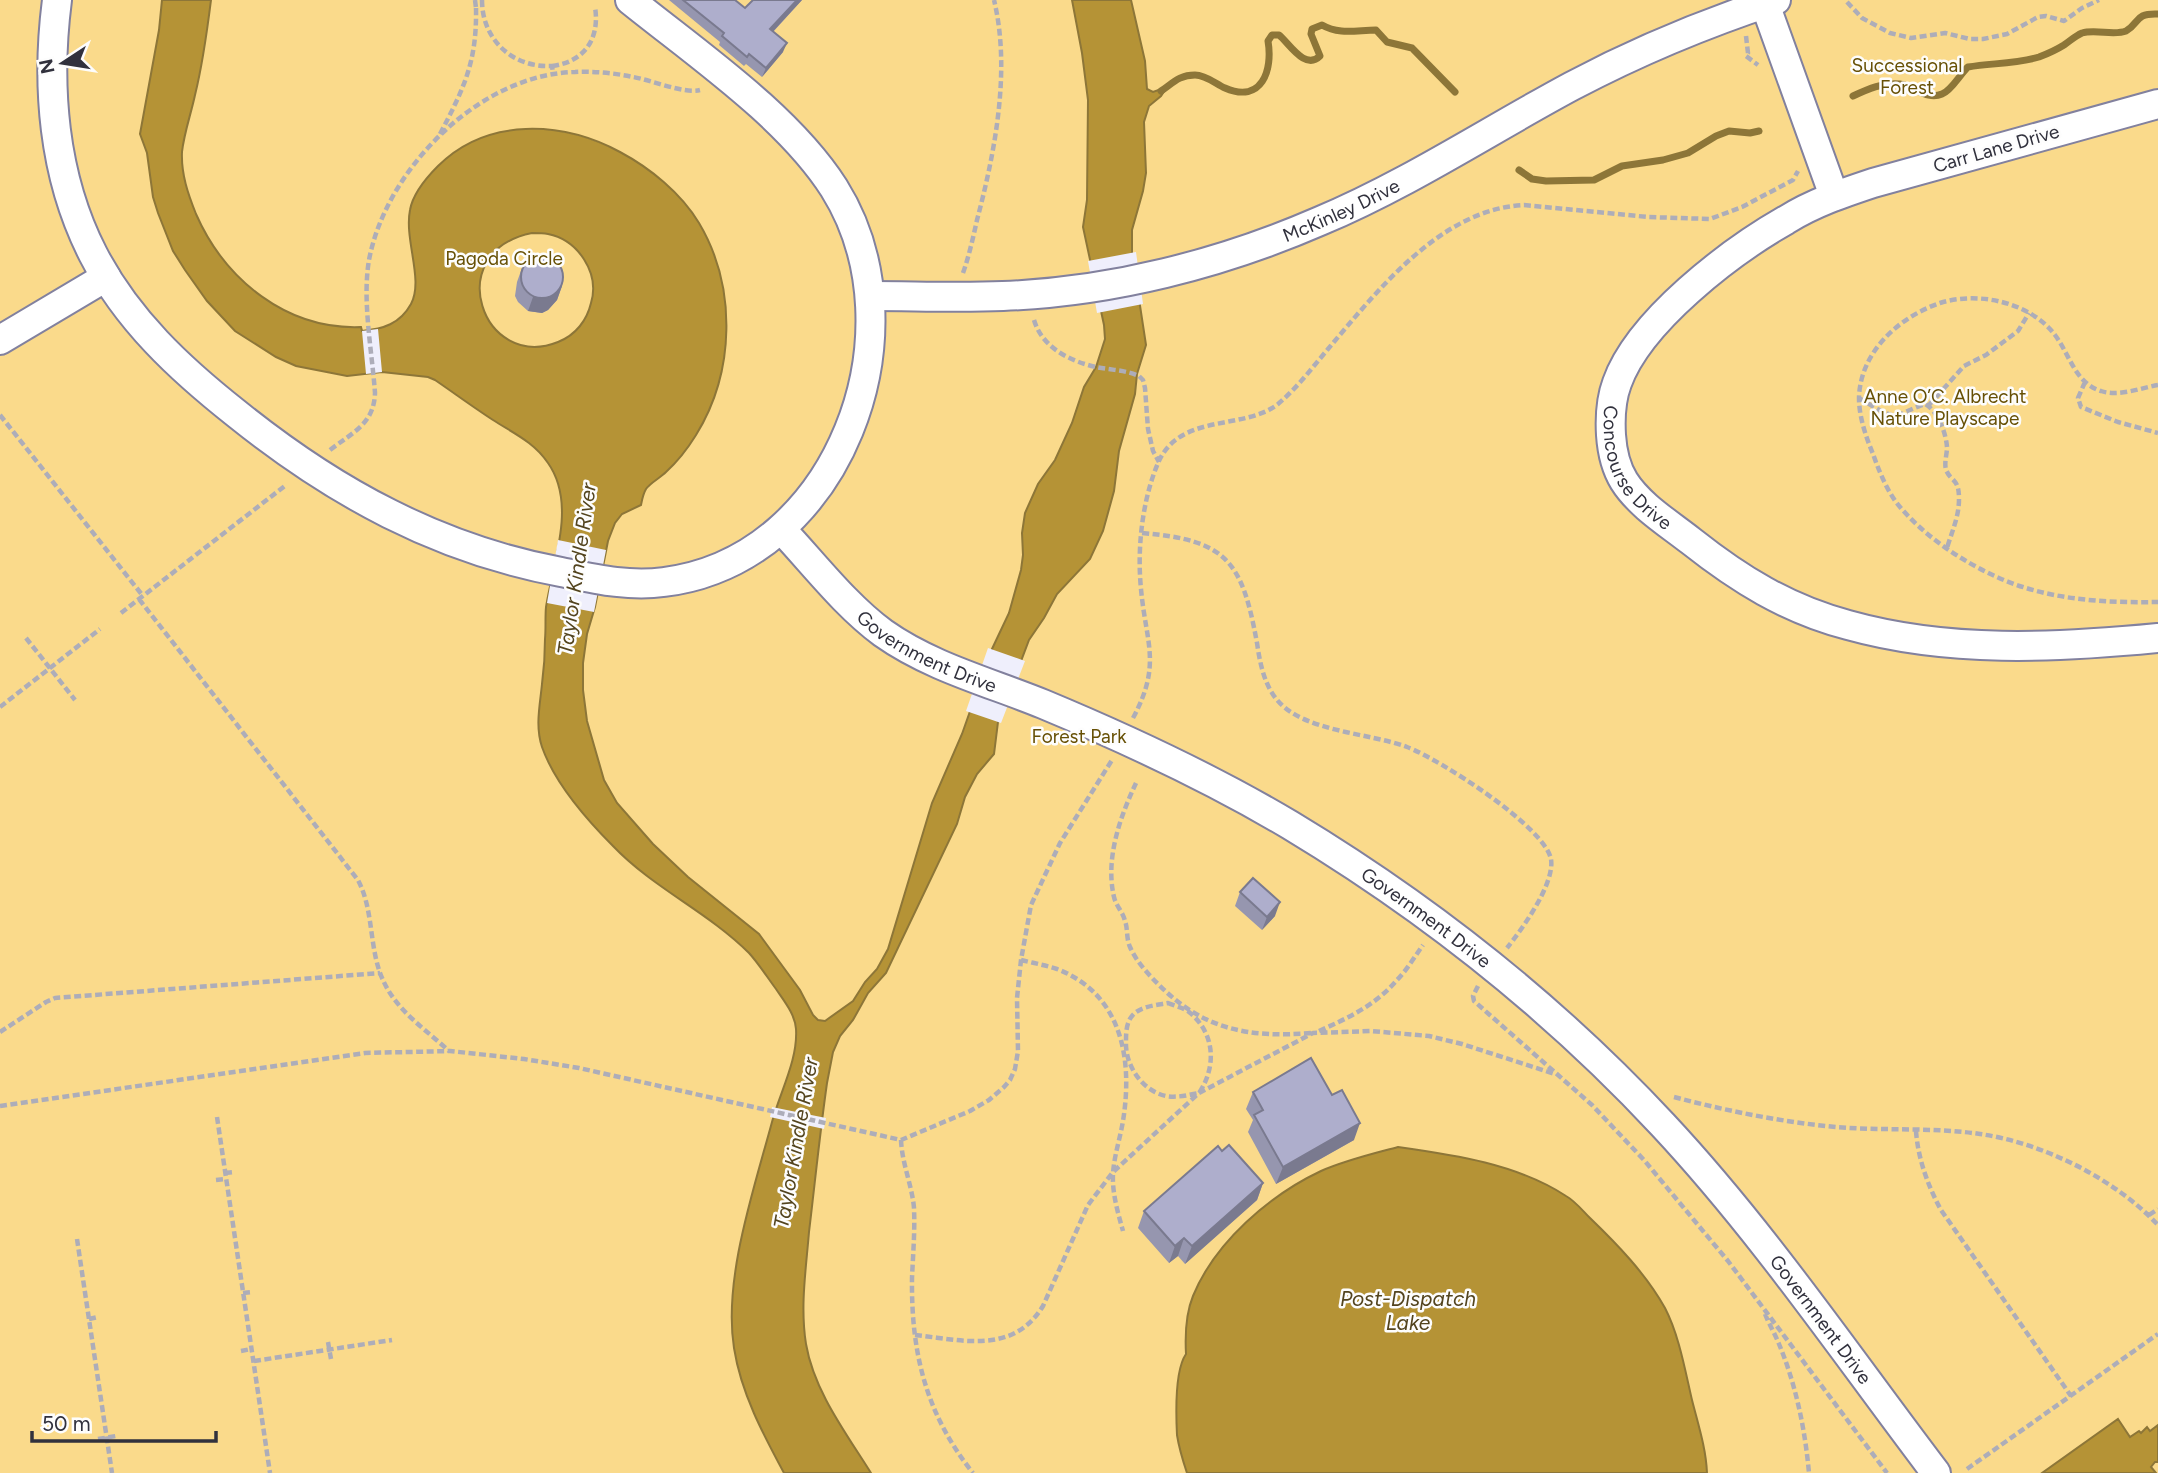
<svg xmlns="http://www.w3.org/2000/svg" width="2158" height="1473" viewBox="0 0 2158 1473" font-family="Figtree,sans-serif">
	<rect width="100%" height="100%" fill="#efeffc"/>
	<path fill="#fada8b" d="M0 0H2158V1473H0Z"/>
	<path fill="#b59336" stroke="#8d7638" stroke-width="2" fill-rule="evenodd" d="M162 0H211C207 32 203 63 195 95 191 114 184 133 182 152 181 174 188 194 196 214 225 280 287 330 361 327L362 331C383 329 400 324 411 304 424 280 404 240 410 210 413 193 426 178 438 166 487 117 562 121 620 152 650 168 681 193 699 223 737 287 735 372 696 435 688 448 677 462 666 472 660 478 650 483 646 489 643 494 642 500 641 505L622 514 615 523 608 541 595 607 587 634 583 663V690L587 721 604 780 617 803 653 844 688 877 759 934 800 990 813 1015 818 1020 825 1021 853 1001 865 982 877 969 888 949 932 803 962 734 992 649 1009 613 1021 570 1023 555 1022 533 1025 513 1038 484 1055 460 1072 423 1084 387 1096 367 1105 339 1104 325 1083 227 1087 200 1088 100 1082 53 1072 0H1131L1145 61 1147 89 1153 92 1167 87 1161 96 1149 106 1144 122 1146 173 1143 191 1132 230V253L1146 345 1137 374 1135 394 1119 451 1114 491 1103 531 1090 559 1057 594 1044 618 1029 640 998 722 994 754 977 774 965 797 957 824 886 973 868 993 853 1020 840 1036 833 1052 827 1083C820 1132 815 1182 809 1232 806 1269 800 1307 806 1344 814 1391 846 1433 871 1473H784C763 1434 741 1393 734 1348 723 1279 754 1189 772 1122 780 1092 798 1060 796 1029 795 1014 784 1001 776 989 767 977 759 964 749 953 708 912 653 888 613 846 586 819 555 784 542 747 535 726 540 705 542 684 544 669 545 654 545 639 546 628 545 617 546 607 553 562 577 504 548 463 534 442 513 433 493 420 473 407 454 393 435 380L428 377 382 372 347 376 296 366 276 357 235 331 207 301 185 270 173 251 158 213 153 197 147 153 140 134 159 30ZM532 233C537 233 543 233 548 234 578 240 600 273 591 303 587 320 576 335 558 342 483 372 440 252 532 233Z
		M1398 1147C1455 1155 1517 1164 1566 1196 1575 1201 1582 1210 1590 1218 1617 1244 1646 1274 1665 1308 1679 1335 1685 1370 1692 1400 1698 1424 1706 1448 1707 1473H1187C1183 1461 1179 1448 1177 1435 1176 1415 1175 1370 1186 1354 1185 1335 1186 1313 1193 1296 1215 1242 1270 1195 1321 1171 1346 1160 1372 1154 1398 1147Z
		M2118 1419 2130 1437 2139 1431 2141 1433 2147 1427 2150 1431 2158 1425V1462H2155L2151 1467 2156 1473H2042Z"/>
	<path fill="#efeffc" d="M1136 252 1143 304 1097 313 1088 261Z
		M378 329 382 372 366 374 362 331Z
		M558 540 606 550 594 612 547 603Z
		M988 648 1025 661 1001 723 966 711Z
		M772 1107 826 1118 824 1129 770 1117Z"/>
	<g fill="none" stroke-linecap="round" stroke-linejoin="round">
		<path stroke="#8d7638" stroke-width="7" d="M1161 91C1173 83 1179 75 1195 75 1206 75 1216 84 1225 88 1262 104 1273 70 1268 41L1272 35H1279C1289 43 1305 71 1320 56L1311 34 1312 29 1322 25C1339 35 1357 30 1376 30L1387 42 1412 48 1455 92
			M1853 96C1868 89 1884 82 1900 84 1915 86 1927 101 1942 94 1952 90 1960 74 1968 67 1992 63 2015 64 2039 57 2047 54 2056 50 2064 45 2070 41 2075 36 2082 33 2096 29 2114 36 2126 31 2140 23 2134 13 2158 14
			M1519 170 1532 179 1546 181 1594 180 1622 166 1663 160 1688 153 1716 136 1729 131 1750 133 1759 131"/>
		<defs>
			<g id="minor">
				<path d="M57 0C46 85 53 176 93 254 127 320 180 369 237 414 334 492 438 549 561 572 595 579 629 587 664 582 840 560 924 331 834 188 788 116 697 54 630 0"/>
				<path d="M1765 4 1834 196"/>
				<path id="s1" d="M2158 104 1873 183C1843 193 1813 203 1786 220 1730 252 1639 321 1617 383 1611 399 1610 418 1611 435 1612 450 1616 468 1624 481 1639 505 1668 523 1691 541 1739 579 1787 609 1848 625 1948 653 2055 648 2158 638"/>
				<path id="s2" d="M871 296C915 296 959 298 1003 296 1111 292 1221 264 1320 221 1408 184 1488 131 1572 86 1638 51 1706 23 1776 0"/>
				<path d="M0 340 106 277"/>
				<path id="s3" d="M782 530C814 564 845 605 883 633 931 667 989 682 1043 704 1127 739 1211 778 1290 825 1426 907 1554 1008 1663 1125 1763 1232 1847 1356 1936 1473"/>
			</g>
		</defs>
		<use href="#minor" stroke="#82819e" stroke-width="32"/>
		<path stroke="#adadb9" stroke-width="4.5" stroke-dasharray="7 3.5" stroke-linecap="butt" d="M475 0 476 8H478
			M482 0C482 40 513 68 552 66L553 73
			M1847 2 1862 18 1890 33 1911 38 1945 33 1970 39H1983L2007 34 2038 17 2046 16 2064 21 2082 8 2099 0
			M1746 36 1748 53 1746 56 1758 65
			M552 66C585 62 600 38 595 7
			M440 134C464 88 477 62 476 8
			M963 273C969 256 973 238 977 220 995 152 1011 70 994 0
			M1034 320C1042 347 1069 361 1096 367 1110 370 1126 370 1139 376L1143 380 1145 388 1148 429 1153 451 1159 462
			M2085 382 2078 398 2081 407 2118 422 2158 433
			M2158 385C2141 388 2118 397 2101 391 2075 383 2070 355 2055 335 2030 302 1978 291 1940 303 1899 317 1860 352 1859 398 1859 417 1866 437 1873 454 1879 471 1886 488 1896 502 1921 534 1961 561 1997 577 2047 600 2104 603 2158 602
			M1859 398C1868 403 1890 419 1899 415 1908 411 1916 407 1925 404 1938 411 1946 433 1947 447 1947 455 1944 462 1946 470 1952 483 1959 478 1959 499 1959 517 1952 531 1947 548
			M1929 405 1964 366 1986 355 2018 331 2029 313
			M0 415 143 596
			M330 450C353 432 374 424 375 393 372 351 362 301 369 260 386 169 480 74 575 72 594 71 614 73 633 77 651 80 684 94 700 90
			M1142 533C1227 540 1242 561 1257 643 1260 663 1264 685 1278 701 1305 732 1370 733 1407 747 1439 759 1544 826 1551 859 1555 884 1522 929 1507 948
			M139 599 358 880C370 903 370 929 375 954 384 1003 415 1020 449 1051
			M121 613 286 485
			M26 638 75 700
			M0 707 100 629
			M1133 718C1162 664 1146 644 1141 589 1137 549 1142 501 1158 463 1180 412 1244 431 1278 404 1297 388 1312 368 1328 349 1378 290 1441 209 1524 205L1648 217 1710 219 1742 207 1793 180 1798 171
			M1136 783C1120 817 1105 859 1114 897 1116 906 1123 912 1125 921 1128 929 1126 938 1130 947 1136 961 1148 974 1159 985 1204 1030 1249 1038 1311 1033
			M1021 960C1033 963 1045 965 1057 969 1122 994 1133 1059 1123 1121 1120 1139 1114 1156 1113 1174 1112 1193 1118 1213 1123 1231
			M1478 986 1473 996 1474 1001 1592 1105 1644 1160 1728 1261 1887 1473
			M1168 1003C1175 1006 1184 1008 1189 1012 1215 1033 1217 1066 1199 1093 1188 1095 1177 1098 1166 1096 1142 1091 1125 1065 1126 1042 1126 1034 1126 1023 1132 1016 1140 1006 1157 1005 1168 1003Z
			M1319 1031C1348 1018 1376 1005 1397 980 1407 970 1415 956 1423 945
			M0 1032 46 1002 55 998 380 973
			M1674 1097C1727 1111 1782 1122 1836 1127 1884 1131 1933 1127 1980 1134 2043 1143 2115 1179 2158 1225
			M0 1106 365 1053 450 1051 524 1059 579 1068 901 1140 970 1111 989 1100 1004 1087 1010 1080 1015 1069 1018 1051 1017 998 1021 960 1031 905 1060 843 1112 760
			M217 1117 270 1473
			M1916 1131C1918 1159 1928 1186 1941 1210L2071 1396
			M901 1140C902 1164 912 1185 914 1208 915 1232 913 1255 912 1278 911 1353 926 1414 973 1473
			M225 1173 235 1172
			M216 1180 226 1179
			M2149 1215 2158 1209
			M77 1239 112 1473
			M243 1293 253 1292
			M1765 1314C1769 1324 1775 1334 1779 1344 1796 1385 1805 1429 1809 1473
			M89 1319 98 1317
			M915 1335C962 1340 1013 1355 1043 1306L1088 1205 1113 1172 1199 1093 1313 1033 1371 1031 1429 1036 1462 1044 1555 1074
			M328 1342 331 1359
			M241 1351 251 1349
			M254 1361 392 1340
			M98 1439 116 1436
			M1967 1469 2158 1334"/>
		<use href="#minor" stroke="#fff" stroke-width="28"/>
	</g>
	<path fill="#9696af" d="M669 0H735L745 8 753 0H802L773 32 783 52 762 77 746 64 744 66 719 45 720 42Z
		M522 268 562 286 557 300 548 310 542 313 528 311 518 302 515 296 517 282Z
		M1240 892 1275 916 1262 930 1235 906Z
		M1253 1092 1332 1095 1354 1140 1276 1184 1248 1132 1253 1120 1246 1109Z
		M1222 1151 1263 1183 1257 1200 1185 1264 1178 1256 1169 1263 1138 1228 1144 1211Z"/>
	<path fill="#7a7a8f" d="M797 0H802L767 38 770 29Z
		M787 43 783 52 762 77 766 68Z
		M562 286 557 300 548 310 542 313 528 311 533 297Z
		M1280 902 1275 916 1262 930 1267 917Z
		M1360 1123 1354 1140 1276 1184 1283 1167Z
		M1263 1183 1257 1200 1185 1264 1192 1246Z
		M1184 1238 1178 1256 1169 1263 1175 1246Z"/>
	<path fill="#aeaecc" stroke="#7a7a8f" stroke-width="2" d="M683 0H735L745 8 753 0H797L770 29 787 43 766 68 749 54 747 57 722 36 724 33Z
		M521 277a21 21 0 1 1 42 0a21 21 0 1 1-42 0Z
		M1253 878 1280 902 1267 917 1240 892Z
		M1311 1058 1332 1095 1342 1090 1360 1123 1283 1167 1254 1115 1263 1110 1253 1092Z
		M1229 1145 1263 1183 1192 1246 1184 1238 1175 1246 1144 1211 1218 1146 1222 1151Z"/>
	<g text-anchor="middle" stroke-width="5" stroke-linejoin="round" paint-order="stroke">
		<g font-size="19" fill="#675005" stroke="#fdfdfd">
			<text x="1907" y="72">Successional<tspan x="1907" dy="22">Forest</tspan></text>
			<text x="504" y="265">Pagoda Circle</text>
			<text x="1945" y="403">Anne O’C. Albrecht<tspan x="1945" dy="22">Nature Playscape</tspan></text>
			<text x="1079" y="743">Forest Park</text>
		</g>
		<g font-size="19" fill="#31313d" stroke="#fdfdfd">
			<text transform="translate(1996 148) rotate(-16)" y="7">Carr Lane Drive</text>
			<text dy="7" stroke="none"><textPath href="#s2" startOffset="483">McKinley Drive</textPath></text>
			<text dy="7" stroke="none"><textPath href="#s1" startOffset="723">Concourse Drive</textPath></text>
			<text dy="7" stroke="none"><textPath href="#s3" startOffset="192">Government Drive</textPath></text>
			<text dy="7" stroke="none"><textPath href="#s3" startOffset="760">Government Drive</textPath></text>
			<text dy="7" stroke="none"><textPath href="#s3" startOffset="1326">Government Drive</textPath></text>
		</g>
		<g font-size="21" font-style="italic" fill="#53441e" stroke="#fdfdfd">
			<text transform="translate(577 569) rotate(-82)" y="7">Taylor Kindle River</text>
			<text transform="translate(796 1143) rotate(-80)" y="7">Taylor Kindle River</text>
			<text x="1408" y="1306">Post-Dispatch<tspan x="1408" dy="24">Lake</tspan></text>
		</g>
	</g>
	<g transform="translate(63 63) rotate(258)" stroke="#fdfdfd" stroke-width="5" paint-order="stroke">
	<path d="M0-5L12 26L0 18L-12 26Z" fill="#31313d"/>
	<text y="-10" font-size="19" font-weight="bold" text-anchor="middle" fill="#31313d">N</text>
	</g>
	<path d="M32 1431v10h184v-10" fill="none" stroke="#31313d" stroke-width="3.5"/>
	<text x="42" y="1431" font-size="21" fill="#31313d" stroke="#fdfdfd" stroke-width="5" paint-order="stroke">50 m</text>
</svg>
